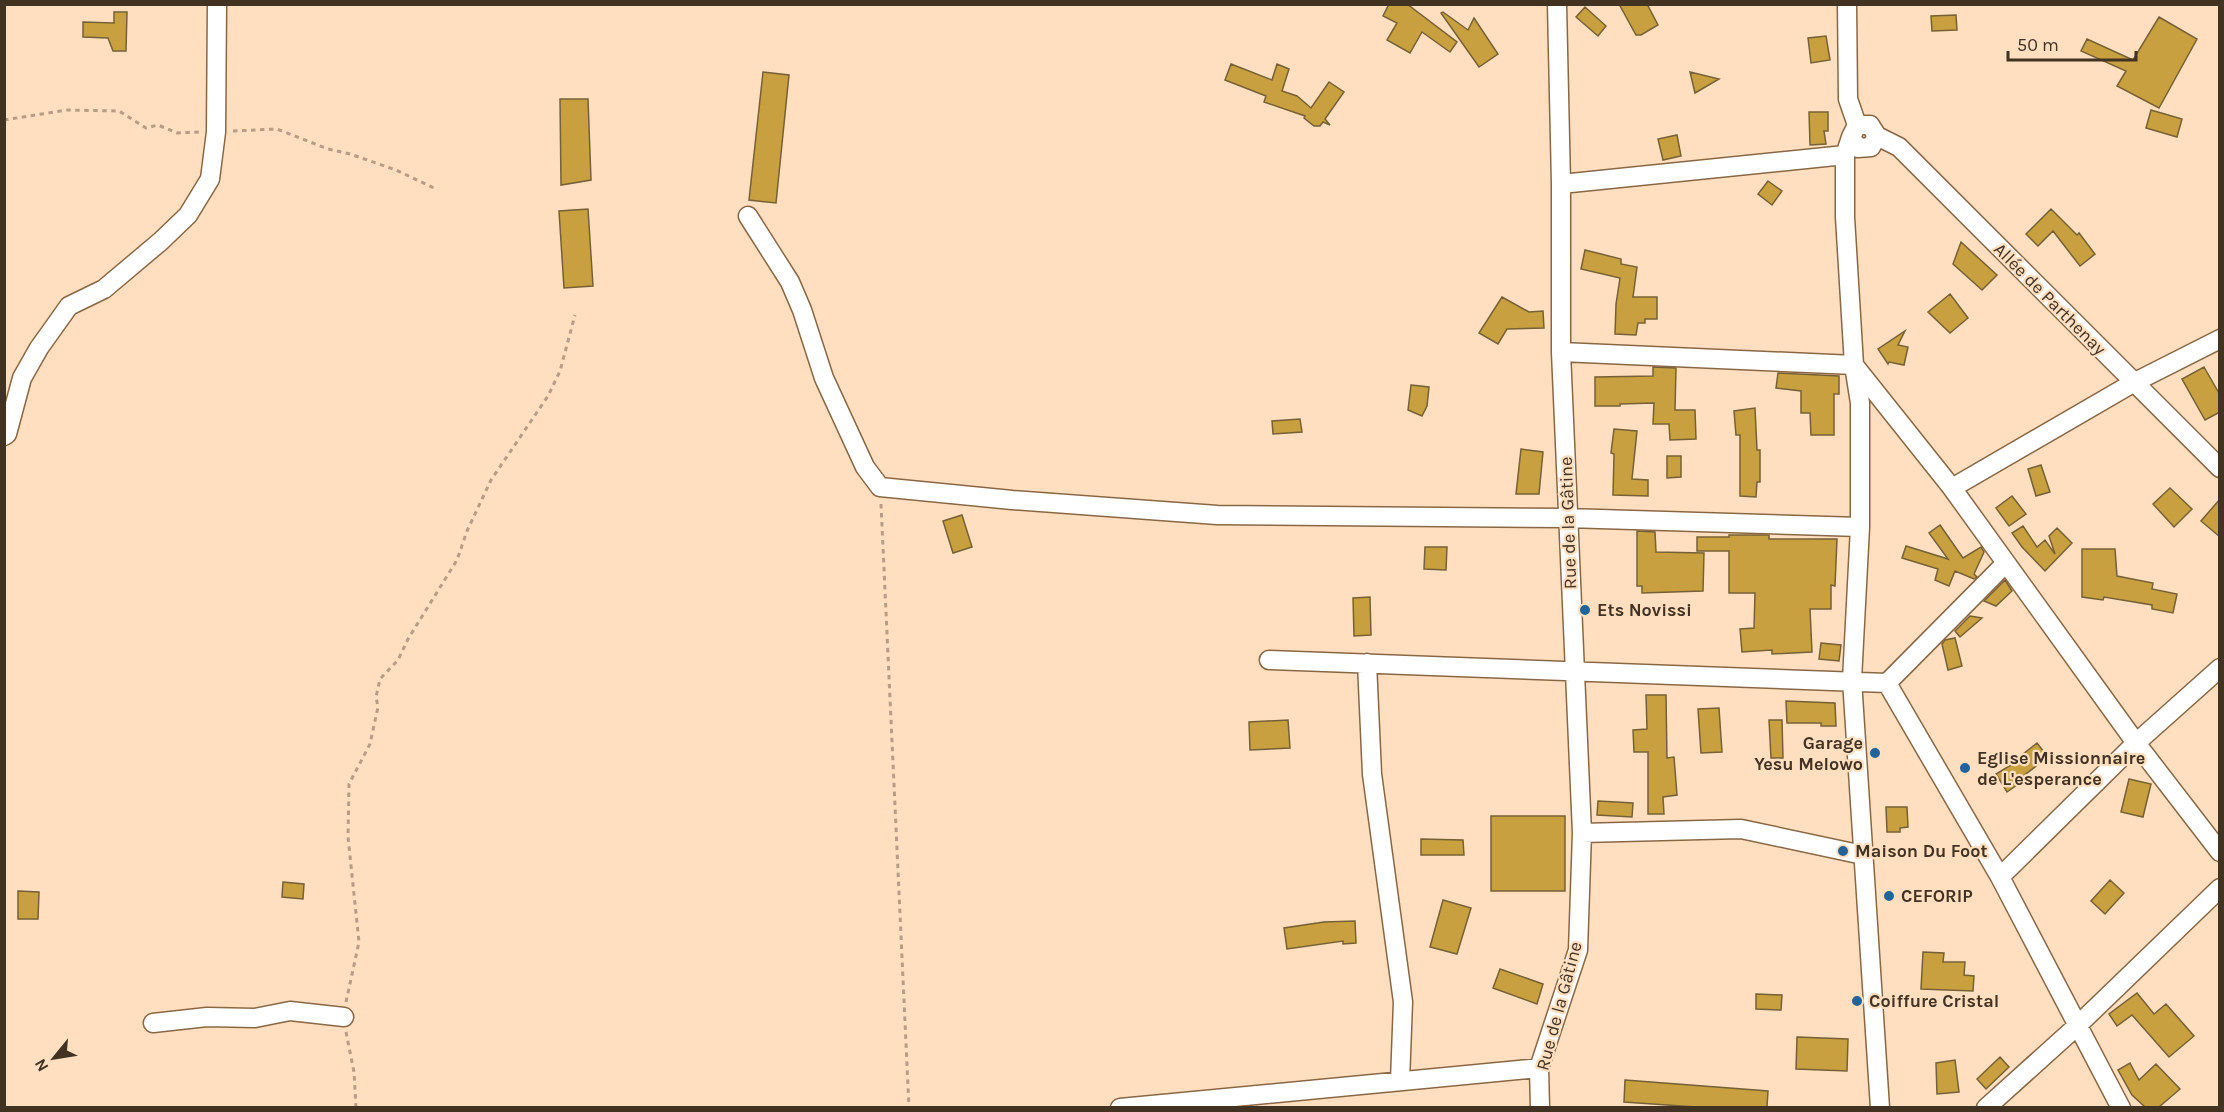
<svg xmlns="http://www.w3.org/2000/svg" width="2224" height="1112" viewBox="0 0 2224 1112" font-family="Karla,sans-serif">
	<rect width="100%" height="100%" fill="#ffdfc0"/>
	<path fill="#c8a040" stroke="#756135" stroke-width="1.5" d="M1389 4H1407L1457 42 1450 52 1422 32 1410 53 1387 40 1397 23 1383 16Z
		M1619 4H1647L1658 25 1641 35H1636Z
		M1585 7 1606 26 1598 36 1576 17Z
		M114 12H127L126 51H113L108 38 83 37V22L114 23Z
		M1443 12 1468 30 1474 18 1498 54 1479 67 1441 13Z
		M1956 15 1957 30 1932 31 1931 16Z
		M2159 17 2197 39 2159 108 2117 86 2126 71 2081 51 2087 39 2133 60Z
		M1826 36 1830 60 1811 63 1808 38Z
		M1231 64 1272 80 1277 64 1289 69 1282 91 1297 96 1311 108 1329 82 1344 92 1325 119 1330 125 1323 122 1320 126H1314L1304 118 1305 116 1264 102 1266 96 1225 80Z
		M763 72 789 75 776 203 749 200Z
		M1690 72 1719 79 1695 93Z
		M560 99H588L591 180 561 185Z
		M2151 110 2182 119 2177 137 2146 128Z
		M1809 112H1828V131H1824L1826 144 1810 145Z
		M1677 135 1681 156 1663 160 1658 139Z
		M1768 181 1782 191 1772 205 1758 194Z
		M588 209 593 286 564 288 559 211Z
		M2051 209 2077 235 2079 233 2095 254 2080 266 2053 231 2038 246 2026 234Z
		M1961 242 1997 275 1982 290 1953 264Z
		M1585 250 1621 259V264L1637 267 1633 297H1657V319H1645V323H1638L1636 335 1615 334 1616 304 1620 278 1581 269Z
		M1950 294 1968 318 1950 333 1928 312Z
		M1502 297 1529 312 1543 311 1544 328 1507 329 1498 344 1479 333Z
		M1905 331 1898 345 1908 347 1904 365 1889 362 1888 364 1878 349Z
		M1653 367 1676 368 1675 410H1695L1696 439 1670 440 1669 424H1653L1654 403 1620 404V406H1595V377L1653 376Z
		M2204 367 2220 395V412L2205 420 2182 379Z
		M1778 373 1839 376V394H1834V435H1811L1810 413H1801V391L1776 388Z
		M1411 385 1429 387 1427 406 1422 416 1408 410Z
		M1755 408 1757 450H1760V482H1757L1756 497 1740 496V435H1736L1734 411Z
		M1300 419 1302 432 1273 434 1272 421Z
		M1614 429 1637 431 1632 479 1648 480V496L1613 495 1614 454 1611 453Z
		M1521 449 1543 452 1539 494H1516Z
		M1667 456H1681V477L1667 478Z
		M2041 465 2050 492 2036 496 2028 469Z
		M2170 488 2192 509 2174 527 2153 504Z
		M2012 496 2026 514 2009 526 1996 508Z
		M2220 499V537L2201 521Z
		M962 515 972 547 953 553 943 521Z
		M1940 525 1963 558 1981 547 1984 552 1974 574 1977 577 1974 579 1955 571 1949 586 1935 580 1938 569 1902 558 1906 546 1948 559 1929 533Z
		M2023 526 2037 547 2045 540 2055 554 2049 536 2057 528 2072 543 2045 571 2022 547 2012 533Z
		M1637 531 1655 532 1656 552 1704 553 1703 591 1642 593V586H1637Z
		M1729 535H1769V539H1837L1835 586 1831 585V609H1810L1812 652 1772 654V650L1742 652 1740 629 1754 628 1755 593H1729V551H1697V537H1729Z
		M1425 547H1447L1446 570 1424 569Z
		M2082 549H2115L2117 576 2153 583 2152 589 2177 594 2173 613 2152 609V605L2104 597 2103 600 2082 597Z
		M2005 580 2012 591 1996 606 1984 601Z
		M1370 597 1371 635 1354 636 1353 598Z
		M1970 616 1982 618 1960 637 1955 631Z
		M1955 638 1962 666 1948 670 1942 644 1945 640Z
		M1821 643 1841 645 1839 661 1819 659Z
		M1646 695H1666L1667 758 1674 757 1677 795 1663 797 1664 814H1648V752H1634L1633 730 1647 729Z
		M1786 701 1835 703 1836 726H1821V723H1787Z
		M1719 708 1722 752 1701 753 1698 709Z
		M1288 720 1290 748 1250 750 1249 722Z
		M1769 720H1782L1783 758H1771Z
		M2037 743 2048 757 2022 777 2024 780 2007 792 1996 774 2019 760 2018 758Z
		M2129 779 2151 784 2143 817 2121 812Z
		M1598 801 1633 803 1632 817 1597 815Z
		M1886 807H1907L1908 827 1900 828V832H1887Z
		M1491 816H1565V891H1491Z
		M1421 839 1463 840 1464 855H1421Z
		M2110 880 2124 893 2105 914 2091 901Z
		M283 882 304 884 303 899 282 897Z
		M18 891 39 892 38 919H18Z
		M1443 900 1471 908 1457 954 1430 947Z
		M1355 921 1356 943 1343 944V941L1287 949 1284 928 1324 922Z
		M1923 952 1944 953 1943 962H1965L1964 975 1974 976 1973 991 1921 989Z
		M1500 969 1543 984 1537 1004 1493 988Z
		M2137 993 2154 1014 2166 1004 2194 1036 2169 1057 2132 1015 2117 1026 2109 1014Z
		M1756 994 1782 995 1781 1010 1756 1009Z
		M1797 1037 1848 1039 1847 1071 1796 1069Z
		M2000 1057 2009 1067 1986 1089 1977 1079Z
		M1955 1060 1959 1092 1937 1094 1936 1063Z
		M2130 1063 2139 1080 2156 1064 2180 1089 2159 1107H2145L2132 1095 2118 1070Z
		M1625 1080 1768 1091 1767 1107H1696L1624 1102Z"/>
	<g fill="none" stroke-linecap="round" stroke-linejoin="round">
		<defs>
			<path id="street" d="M1847 4 1848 99 1857 125 1851 137 1858 148 1871 147 1877 136 1870 125H1857
				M1877 136 1899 147 2220 468
				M1851 137 1845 155V217L1854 365 1860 403V527L1852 680 1880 1108
				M1561 184 1845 155
				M748 216 790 282 802 310 824 378 865 467 880 487 1012 500 1217 515 1567 518 1860 527
				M1561 352 1854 365 1952 488 2136 743 2220 852
				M4 436 7 434 22 378 39 348 69 306 104 289 161 241 188 215 210 179 216 132 217 4
				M1952 488 2133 383 2220 339
				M1269 660 1887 683 2000 877 2121 1108
				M1367 663 1372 774 1403 1002 1400 1081
				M1887 683 2006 563
				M1582 833 1741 829 1863 855
				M2000 877 2136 743 2220 668
				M153 1023 207 1017 255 1018 290 1011 344 1017
				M1120 1108 1539 1068
				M1540 1108 1539 1068 1578 950 1582 833 1561 352V184L1557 4
				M1986 1108 2077 1026 2220 888"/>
		</defs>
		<use href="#street" stroke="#8a6744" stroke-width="21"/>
		<path stroke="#b79d84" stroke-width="3" stroke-dasharray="4.5 4.5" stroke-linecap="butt" d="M4 120 67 110 119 111 146 128 158 125 177 133 199 132
			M233 131 277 129 328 149 350 154 396 170 436 189
			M881 504 909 1108
			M346 1002 359 942 348 837 349 784 370 744 378 707 376 697 380 679 398 660 408 639 457 560 467 531 491 480 548 396 560 371 575 315
			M346 1032 354 1072 356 1108"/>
		<use href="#street" stroke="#fff" stroke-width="18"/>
	</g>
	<g fill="#206499" stroke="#ffdfc0" stroke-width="2">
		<circle cx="1585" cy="610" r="6"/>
		<circle cx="1875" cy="753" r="6"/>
		<circle cx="1965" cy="768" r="6"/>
		<circle cx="1843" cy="851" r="6"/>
		<circle cx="1889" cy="896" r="6"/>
		<circle cx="1857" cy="1001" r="6"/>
	</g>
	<g text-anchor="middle" stroke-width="4.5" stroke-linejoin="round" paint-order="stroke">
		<g font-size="18" fill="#413222" stroke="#ffdfc0">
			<text transform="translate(2050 299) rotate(45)" y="6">Allée de Parthenay</text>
			<text transform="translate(1568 523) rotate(-92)" y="6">Rue de la Gâtine</text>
			<text transform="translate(1559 1006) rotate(-75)" y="6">Rue de la Gâtine</text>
		</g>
		<g font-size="18" font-weight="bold" fill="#413222" stroke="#ffdfc0" text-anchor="start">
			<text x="1597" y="616">Ets Novissi</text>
			<text x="1863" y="749" text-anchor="end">Garage<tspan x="1863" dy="21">Yesu Melowo</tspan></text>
			<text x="1977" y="764">Eglise Missionnaire<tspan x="1977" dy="21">de L'esperance</tspan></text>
			<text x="1855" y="857">Maison Du Foot</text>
			<text x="1901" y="902">CEFORIP</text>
			<text x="1869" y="1007">Coiffure Cristal</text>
		</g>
	</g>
	<rect width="2224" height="1112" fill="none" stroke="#413222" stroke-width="12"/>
	<g transform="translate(54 1058) rotate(240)" stroke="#ffdfc0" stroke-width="4.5" paint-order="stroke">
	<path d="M0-4.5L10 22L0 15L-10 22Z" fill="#413222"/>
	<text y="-9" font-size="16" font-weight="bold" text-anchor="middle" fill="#413222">N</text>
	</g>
	<path d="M2008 51v9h128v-9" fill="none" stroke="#413222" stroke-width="3"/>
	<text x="2017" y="51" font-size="18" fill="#413222" stroke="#ffdfc0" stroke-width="4.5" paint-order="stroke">50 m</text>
</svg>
